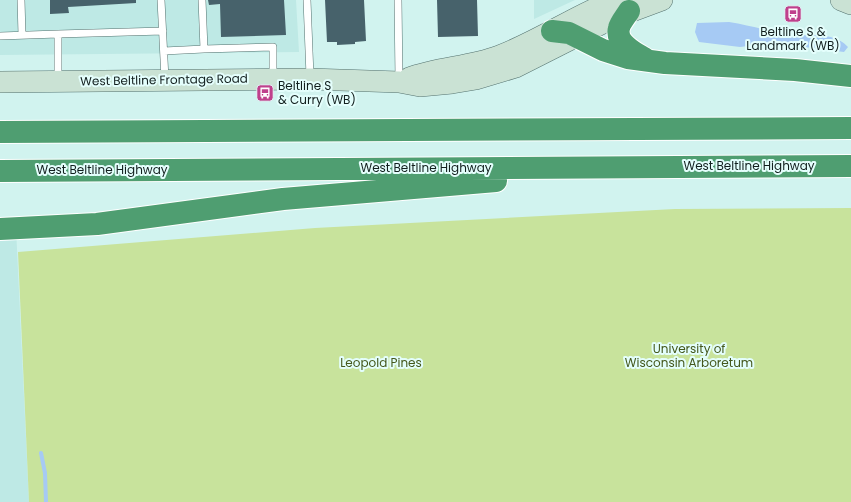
<svg xmlns="http://www.w3.org/2000/svg" width="851" height="502" viewBox="0 0 851 502" font-family="Poppins,sans-serif">
	<rect width="100%" height="100%" fill="#d1f3ef"/>
	<path fill="#bee9e5" d="M0 0H296L299 52 0 55Z
		M534 0H575L534 19Z
		M16 228 29 502H0V229Z"/>
	<path fill="#c8e39c" d="M851 208V502H29L18 252 315 228 675 209Z"/>
	<path fill="#a6caf4" d="M729 22C748 25 765 30 784 34 805 38 831 29 848 47L844 52 773 43 740 47 699 42 695 32 697 23Z"/>
	<g fill="none" stroke-linecap="round" stroke-linejoin="round">
		<path stroke="#a6caf4" stroke-width="4" d="M41 453 45 473 46 502"/>
	</g>
	<path fill="#47626b" d="M50 0H136V3L68 7 69 13 50 14Z
		M208 0H284L286 35 221 37 220 4 209 5Z
		M325 0H364L366 41 355 42V44L337 45V42H327Z
		M437 0H477L478 36 438 37Z"/>
	<g fill="none" stroke-linecap="round" stroke-linejoin="round">
		<defs>
			<path id="lane" d="M21 0 22 35
				M161 0 165 79
				M307 0 310 76
				M398 0 399 79
				M0 36 58 34
				M204 49 273 47V77
				M164 51 204 49 202 0
				M58 79V34L163 31"/>
			<path id="secondary" d="M841 0 851 4
				M409 78C438 67 470 67 499 56 539 41 574 16 615 0
				M0 82 310 79 399 82 420 86 452 83 476 79 516 67 611 19 662 0"/>
			<path id="highway" d="M629 11C626 16 620 23 619 28 615 43 634 52 644 58
				M552 31 569 33 603 50 628 58 665 63 795 70 851 76
				M0 132 851 128
				M0 171 851 166
				M0 229 97 224 283 199 496 181"/>
		</defs>
		<use href="#lane" stroke="#54726f" stroke-width="8"/>
		<use href="#secondary" stroke="#54726f" stroke-width="22"/>
		<use href="#highway" stroke="#fff" stroke-width="24"/>
		<use href="#lane" stroke="#fff" stroke-width="7"/>
		<use href="#secondary" stroke="#cae2d4" stroke-width="21"/>
		<use href="#highway" stroke="#4f9e71" stroke-width="22"/>
	</g>
	<defs>
		<symbol id="bus-square" viewBox="-11 -11 22 22"><rect x="-9" y="-9" width="18" height="18" rx="4" fill="#bf408c" stroke="#e4fefc"/><path d="M-5-6H5V4H4V6H2V4H-2V6H-4V4H-5ZM-3.5-4V0h7V-4ZM-3.5 1.2v1.5H-2V1.2ZM2 1.2v1.5H3.5V1.2Z" fill="#fff"/></symbol>
	</defs>
	<g fill-rule="evenodd">
		<use href="#bus-square" x="783" y="4" width="20" height="20"/>
		<use href="#bus-square" x="255" y="83" width="20" height="20"/>
	</g>
	<g text-anchor="middle" stroke-width="4" stroke-linejoin="round" paint-order="stroke">
		<g font-size="12" fill="#121f1e" stroke="#e4fefc">
			<text x="793" y="36">Beltline S &amp;<tspan x="793" dy="14">Landmark (WB)</tspan></text>
			<text x="278" y="90" text-anchor="start">Beltline S<tspan x="278" dy="14">&amp; Curry (WB)</tspan></text>
		</g>
		<g font-size="12" fill="#121f1e" stroke="#e4fefc">
			<text transform="translate(164 80) rotate(-1)" y="4">West Beltline Frontage Road</text>
			<text x="749" y="170">West Beltline Highway</text>
			<text x="426" y="172">West Beltline Highway</text>
			<text x="102" y="174">West Beltline Highway</text>
		</g>
		<g font-size="12" fill="#44581c" stroke="#e4fefc">
			<text x="689" y="353">University of<tspan x="689" dy="14">Wisconsin Arboretum</tspan></text>
			<text x="381" y="367">Leopold Pines</text>
		</g>
	</g>
</svg>
